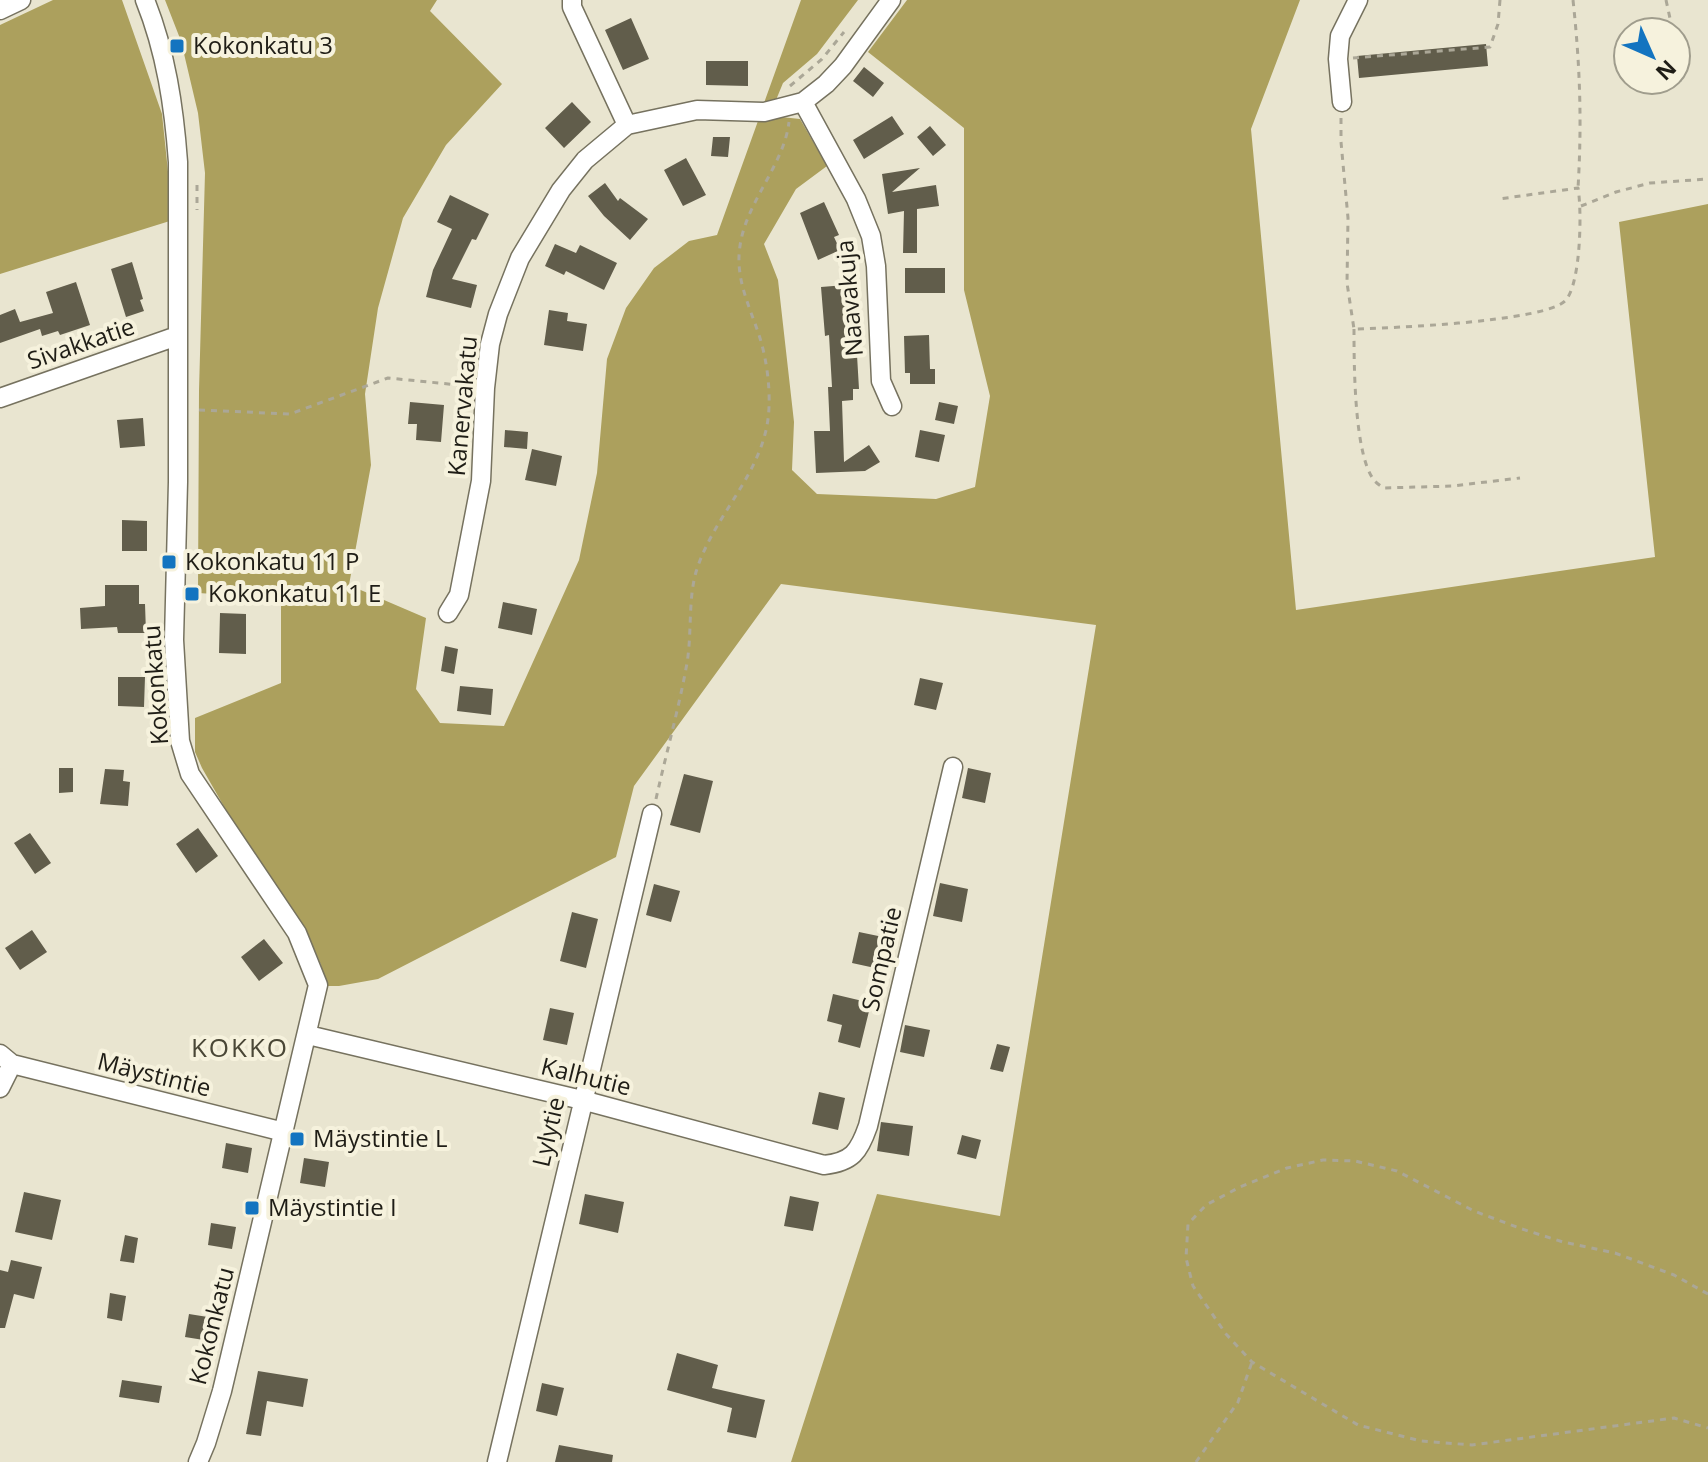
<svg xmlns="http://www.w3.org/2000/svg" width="1708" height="1462" viewBox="0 0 1708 1462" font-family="'Open Sans',sans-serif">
	<rect width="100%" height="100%" fill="#e9e5d0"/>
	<path fill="#aca05d" d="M53 0H122L162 114 173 220 0 274V25Z
		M165 0H437L430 11 502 84 446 145 403 218 378 308 365 394 371 465 349 585 426 618 416 689 440 723 504 726 579 560 597 473 607 359 626 308 654 268 689 241 717 235 758 121 781 117 800 119 827 166 796 189 764 244 778 280 794 422 792 470 817 494 936 499 975 487 990 396 964 290V128L868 52 907 0H1300L1251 129 1296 610 1655 557 1619 222 1708 204V1462H791L877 1194 1000 1216 1096 625 781 584 634 786 616 857 378 979 339 986H325L321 965 307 932 226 810 202 768 195 752V718L281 683V598L198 593 199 391 205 173 198 113 181 41Z
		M801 0H858L817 54 783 83 776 100 764 103Z"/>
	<path fill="#615d4b" d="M631 18 649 59 623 70 605 30Z
		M1486 44 1488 66 1359 78 1357 56Z
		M706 61H748V86L706 85Z
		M864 67 884 83 873 97 853 81Z
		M572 102 591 122 564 148 545 128Z
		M892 116 904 134 864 159 853 140Z
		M930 126 946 145 933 156 917 137Z
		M713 137H730L728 157 711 156Z
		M686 158 706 195 683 206 664 170Z
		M920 168 892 192 936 185 939 206 917 209V253H903L904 211 888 214 882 174Z
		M605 183 618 201 620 198 648 219 630 240 604 216 588 196Z
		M450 195 489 214 476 240 472 239 452 279 477 285 471 308 426 297 433 270 452 229 437 222Z
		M824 202 839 235 834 237 840 250 818 260 800 213Z
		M555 244 576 253 580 245 617 263 604 290 566 271 564 275 545 266Z
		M132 262 143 299 140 300 144 311 126 317 111 269Z
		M905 268H945V293H905Z
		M76 282 90 325 60 335 58 331 42 336 40 329 0 343V315L15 309 20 322 53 313 46 292Z
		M846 285 852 356 857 355 859 389H853V400L842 401 844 462 869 445 880 462 865 471 816 473 814 431H830L828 387H832L829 335 825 336 821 287Z
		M549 310 568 313 567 321 587 324 583 351 544 345Z
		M929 335 930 369H935V384H910V373H905L904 336Z
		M410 402 444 405 441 442 416 440 417 424H408Z
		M939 402 958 406 954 424 935 420Z
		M143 418 145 446 120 448 117 420Z
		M505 430 528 432 527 449 504 447Z
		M920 430 945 435 939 462 915 457Z
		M532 449 562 456 556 486 525 480Z
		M122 520 147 521V551H122Z
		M105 585H139V604H145L146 633H118L117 627 81 629 80 608 105 606Z
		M503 602 537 609 532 635 498 628Z
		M220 613 246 614V654L219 653Z
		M445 646 458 649 454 674 441 671Z
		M118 677H145L144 707 118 706Z
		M920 678 943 683 936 710 914 705Z
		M460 686 493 689 491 715 457 711Z
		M59 768H73V792L59 793Z
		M968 768 991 773 985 803 962 798Z
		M105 769 124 770 123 781 130 782 128 806 100 804Z
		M684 774 713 781 700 833 670 825Z
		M198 828 218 856 196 873 176 844Z
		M30 833 51 863 35 874 14 843Z
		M940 883 968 889 962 922 933 916Z
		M654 884 680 891 671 922 646 915Z
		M572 912 598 919 586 968 560 961Z
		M32 930 47 952 20 970 5 948Z
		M859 932 883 937 875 968 852 963Z
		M264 939 283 963 259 981 241 957Z
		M833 994 871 1003 860 1048 838 1042 842 1025 827 1021Z
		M550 1008 574 1013 567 1045 543 1040Z
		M905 1025 930 1030 924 1057 900 1052Z
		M997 1044 1010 1047 1003 1072 990 1069Z
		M819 1092 845 1098 838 1130 812 1124Z
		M881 1122 913 1126 909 1156 877 1151Z
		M962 1135 981 1140 976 1159 957 1154Z
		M226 1143 252 1148 248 1173 222 1168Z
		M304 1158 329 1162 325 1187 300 1183Z
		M24 1192 61 1200 52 1240 15 1232Z
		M585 1194 624 1202 618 1233 579 1224Z
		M790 1196 819 1202 813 1231 784 1226Z
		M211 1223 236 1227 232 1249 208 1245Z
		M125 1235 138 1238 134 1263 120 1261Z
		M11 1260 42 1267 34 1299 14 1294 5 1328H0V1270L8 1272Z
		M110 1293 126 1296 122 1321 107 1318Z
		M189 1314 214 1318 210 1341 185 1337Z
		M677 1353 718 1365 712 1388 765 1400 756 1438 727 1432 732 1408 667 1390Z
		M258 1371 308 1379 303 1407 267 1401 261 1436 246 1434Z
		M122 1380 162 1386 159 1403 119 1397Z
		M542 1383 564 1388 557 1416 536 1411Z
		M559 1445 613 1455 612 1462H555Z"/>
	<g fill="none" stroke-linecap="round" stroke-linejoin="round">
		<defs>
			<path id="minor" d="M145 0C166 52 174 107 178 162V482L174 640 180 741 190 774 297 933 318 985 222 1391 206 1443 198 1462
				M572 0V7L627 125
				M0 10 21 0
				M803 102 856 199 871 236 876 266 881 381 892 406
				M1342 102 1338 59 1340 36 1358 0
				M0 398 177 336
				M448 613 459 595 481 481 485 388 490 344 498 314 520 258 561 190 585 160 627 125 697 110 764 112 803 102 826 84 843 66 891 0
				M308 1035 582 1100 824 1165C852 1162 859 1152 868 1126L953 767
				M0 1054 12 1064 284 1132
				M0 1088 12 1064
				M497 1462 652 814"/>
		</defs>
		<use href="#minor" stroke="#76725f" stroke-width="21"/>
		<path stroke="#aba797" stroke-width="3" stroke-dasharray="6 6" stroke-linecap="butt" d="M1573 0C1580 65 1582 122 1578 188
			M1666 0 1673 32
			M1676 54 1680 82
			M1353 58 1490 47 1498 24 1500 0
			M790 86 822 59 844 32
			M1341 118V142L1348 218 1347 283 1354 329C1390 328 1543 322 1565 301 1581 285 1582 210 1578 188L1499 199
			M197 185V210
			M1581 206 1616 192 1650 183 1708 179
			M1354 329C1354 363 1354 455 1374 480 1374 481 1383 488 1384 488L1452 486 1520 478
			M199 410 290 414 388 378 469 386
			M656 799C666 754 679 708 687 663 692 633 688 600 696 572 714 513 767 471 769 407 770 384 766 356 759 335 749 305 735 278 740 246 746 202 784 165 789 122
			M1708 1294 1674 1275 1615 1253 1563 1242 1522 1229 1474 1211 1397 1171 1355 1161 1323 1160 1287 1168 1240 1187 1206 1205 1188 1224 1186 1258 1193 1286 1226 1334 1252 1362 1358 1425 1421 1441 1472 1445 1674 1418 1708 1428
			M1196 1462 1238 1402 1252 1362"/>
		<use href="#minor" stroke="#fff" stroke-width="18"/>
	</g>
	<g fill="#1374c0" stroke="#f6f2dd" stroke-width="3">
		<rect x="169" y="38" width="16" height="16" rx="4"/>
		<rect x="161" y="554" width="16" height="16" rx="4"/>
		<rect x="184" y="586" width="16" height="16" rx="4"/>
		<rect x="289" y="1131" width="16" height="16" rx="4"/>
		<rect x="244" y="1200" width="16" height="16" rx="4"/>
	</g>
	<g text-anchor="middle" stroke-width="8" stroke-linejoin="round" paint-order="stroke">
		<g font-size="24" fill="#1f1d16" stroke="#f6f2dd" text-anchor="start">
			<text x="193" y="54">Kokonkatu 3</text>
			<text x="185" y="570">Kokonkatu 11 P</text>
			<text x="208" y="602">Kokonkatu 11 E</text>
			<text x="313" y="1147">Mäystintie L</text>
			<text x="268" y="1216">Mäystintie I</text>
		</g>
		<g font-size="24" fill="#1f1d16" stroke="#f6f2dd">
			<text transform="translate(850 298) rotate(-95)" y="8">Naavakuja</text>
			<text transform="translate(81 344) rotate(-19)" y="8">Sivakkatie</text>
			<text transform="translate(463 406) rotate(-85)" y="8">Kanervakatu</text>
			<text transform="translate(156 685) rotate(-94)" y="8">Kokonkatu</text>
			<text transform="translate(882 959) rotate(-77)" y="8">Sompatie</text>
			<text transform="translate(154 1075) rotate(14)" y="8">Mäystintie</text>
			<text transform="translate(586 1077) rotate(14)" y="8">Kalhutie</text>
			<text transform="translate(549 1132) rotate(-77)" y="8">Lylytie</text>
			<text transform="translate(212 1326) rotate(-76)" y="8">Kokonkatu</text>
		</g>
		<g font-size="26" letter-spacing="2" fill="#4a4736" stroke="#f6f2dd">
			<text x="240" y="1057">KOKKO</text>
		</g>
	</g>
	<g transform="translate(1652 56) rotate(135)"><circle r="38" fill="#f6f2dd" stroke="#a09d8d" stroke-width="2"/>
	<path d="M0-6L14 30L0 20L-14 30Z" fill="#1374c0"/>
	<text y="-12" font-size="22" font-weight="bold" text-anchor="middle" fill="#1f1d16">N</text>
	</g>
</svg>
